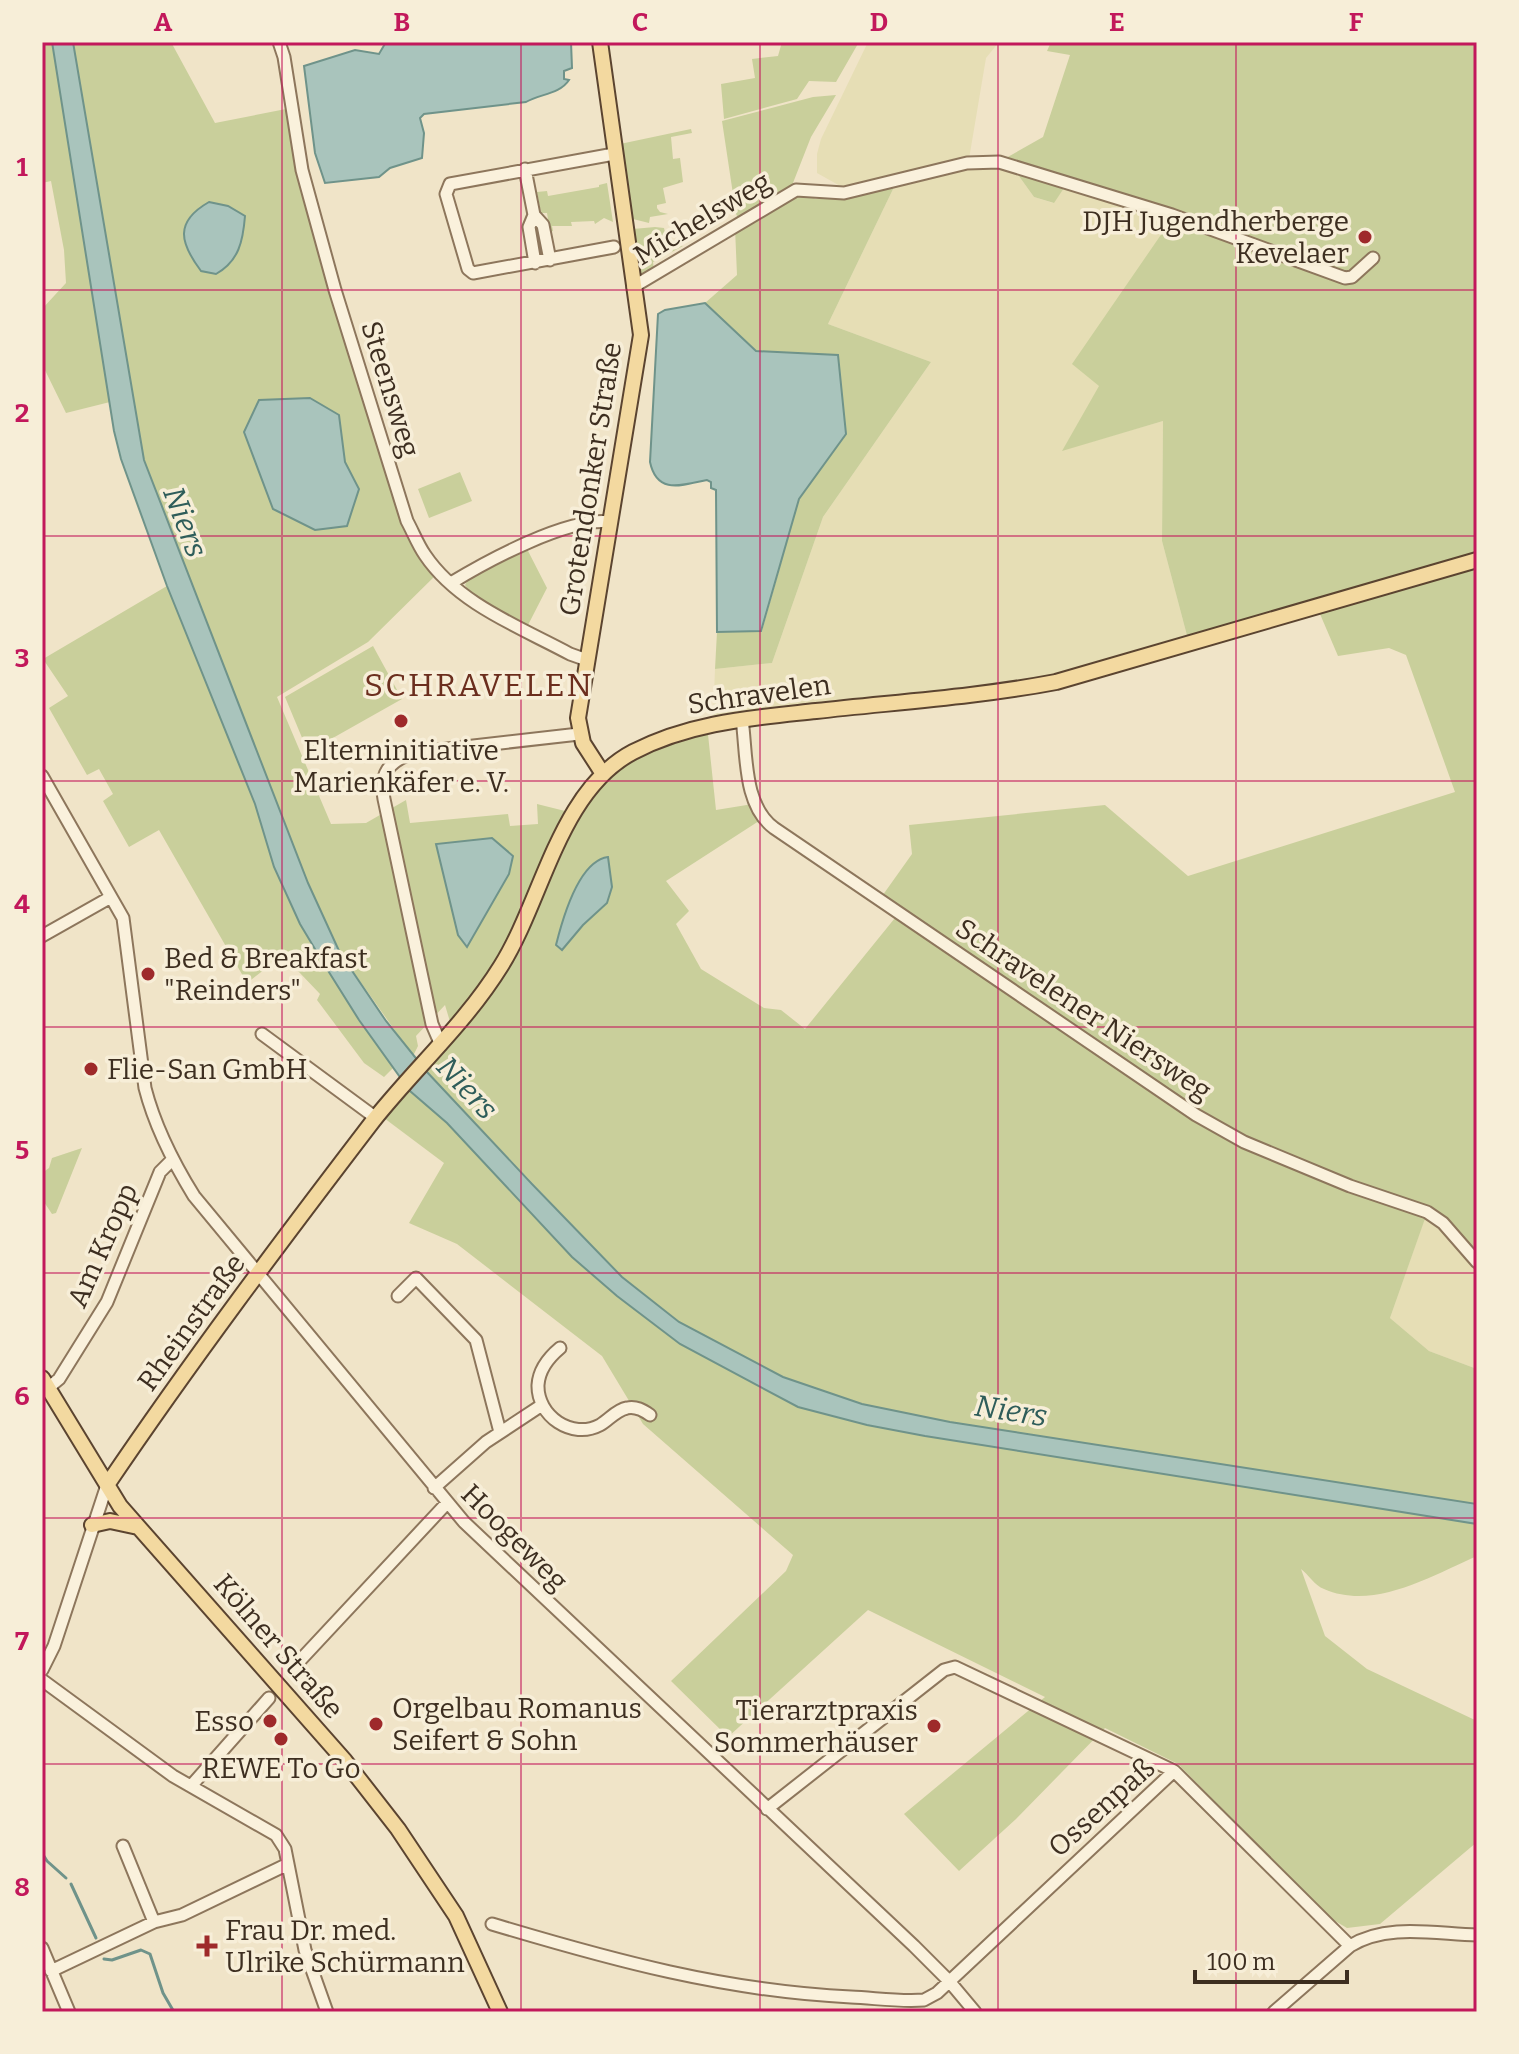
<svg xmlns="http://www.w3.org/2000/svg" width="1519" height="2054" viewBox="0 0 1519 2054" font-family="Bitter,serif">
	<rect width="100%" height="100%" fill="#f0e4c8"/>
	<path fill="#e6deb5" d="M868 42H999L986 58 969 159 842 187 817 173V154L821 139Z
		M1006 158 1034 197 1053 203 1066 185 1179 210 1073 364 1100 386 1063 450 1163 421 1162 541 1189 643 1056 682 713 723 715 669 772 663 823 517 931 362 828 324 895 185Z
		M1427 1212 1477 1262V1369L1429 1351 1390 1318Z"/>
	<path fill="#c9cf9b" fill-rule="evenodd" d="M42 42H52L110 402 66 413 42 364V309L66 283 64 250 51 181 42 183Z
		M73 42H171L215 123 291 108 302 170 407 521 439 572 368 642 277 697 331 824 366 823 406 800 410 823 508 814 510 826 538 824 537 804 573 813 577 820C585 808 594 795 604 785 631 755 671 741 707 725L716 810 759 803 765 817 666 881 689 911 676 924 701 969 764 1008 781 1010 805 1029 899 913 880 899 912 854 909 825 1105 805 1188 876 1455 792 1406 655 1389 648 1338 656 1317 607 1189 643 1162 541 1163 421 1062 451 1099 386 1072 364 1178 210 1066 185 1054 203 1034 197 1006 158 1043 137 1070 55 1047 51 1051 42H1477V1262L1427 1213 1390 1318 1429 1351 1477 1369V1504L950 1422 862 1404 782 1377 679 1322 622 1277 427 1072 480 1007 451 1025 445 1005 416 1036 418 1046 413 1056 340 953 308 883 144 460ZM492 838 458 935 436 845Z
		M782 42H859L836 82 809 81 797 99 724 119 721 84 755 78 752 59 778 56Z
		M836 95 811 137 791 188 816 199 895 185 828 324 931 362 823 517 772 663 715 669 717 632 762 631 799 499 846 434 705 303 737 275 735 228 741 223 736 214 722 121 813 97Z
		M691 129 692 133 671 137 673 159 680 158 683 182 663 188 666 203 657 205V208L660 212 668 214 650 217 649 223 633 219 620 144Z
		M607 183 613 222 604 218 595 224 594 221 571 222 572 226H552L553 231 550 232 547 213H541L537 192 547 191 548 196 599 187V185Z
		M655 227 664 228 668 247 683 246 653 262 654 270 644 276 640 275 633 229Z
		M460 472 472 501 429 518 418 489Z
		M527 549 547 588 528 625 473 596 465 585 469 578Z
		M167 586 255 804 274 867 300 924 359 1020 393 1068 384 1077 364 1063 317 1000 320 994 278 950 269 966 247 983 159 830 129 847 103 801 113 794 99 769 87 775 49 708 68 696 43 659Z
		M373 646 402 699 308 752 285 697Z
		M410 1091 447 1123 572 1257 617 1296 680 1344 937 1438 1477 1524V1556C1431 1576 1374 1611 1324 1589 1315 1586 1308 1574 1301 1569L1325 1636 1367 1669 1477 1721V1842L1380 1924 1347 1928 1313 1908 1272 1860 1178 1764 1105 1728 1016 1819 959 1871 904 1814 1045 1697 868 1610 728 1737 671 1681 786 1571 793 1555 643 1424 602 1356 457 1244 409 1223 444 1163 384 1118Z
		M82 1148 56 1213 52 1214 42 1199V1173L49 1168 52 1158Z"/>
	<path fill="#a9c4bc" stroke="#6f938a" stroke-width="2" d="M52 42H73L144 460 308 883 340 953 386 1021 427 1072 532 1184 622 1277 679 1322 783 1377 862 1404 950 1422 1477 1504V1524L925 1436 867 1425 798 1407 680 1344 617 1296 572 1257 447 1123 410 1091 359 1020 327 969 300 924 274 867 255 804 167 586 121 459 114 431Z
		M386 42H571L572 68 564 71V79L569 80C560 94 540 94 526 102L424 114 420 118 424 133 422 158 390 168 379 177 325 183 315 153 304 66 355 50 379 54Z
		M209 202 228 206 245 216C243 241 239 261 216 274L201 271C180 243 174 222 209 202Z
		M705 303 756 351 838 355 846 434 799 499 761 631 717 632 716 490 711 488V482L707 480C682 485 657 495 650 462L658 314 665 310Z
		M310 398 339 415 345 462 359 489 347 526 315 530 273 509 244 432 259 400Z
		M492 838 513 856 509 874 467 947 458 935 436 844Z
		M608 857 612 887 607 903 583 925 562 950 556 945C562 921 578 861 608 857Z"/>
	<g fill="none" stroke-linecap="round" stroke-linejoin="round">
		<path stroke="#6f938a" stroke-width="3" d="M42 1853 47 1861 66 1878
			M71 1884 96 1938
			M104 1959 112 1960 141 1950 150 1954 163 1993 174 2012"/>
		<defs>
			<path id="minor" d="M279 42 284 57 302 170 335 290 407 521C413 532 418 545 425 555 458 604 520 627 570 654L587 660
				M525 169 534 215 529 227 535 263
				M534 215 543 225 550 260
				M614 247 473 273 468 269 446 194 450 184 614 154
				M633 287 796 190 844 193 967 163 999 162 1172 215 1345 278 1352 277 1373 258
				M451 583C487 561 568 517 610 522
				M742 719C747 755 743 805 774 828L1196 1115 1244 1142 1350 1186 1427 1212 1443 1223 1477 1262
				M42 776 123 918 145 1088C155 1127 173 1162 194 1196L464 1522 914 1946 949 1981 975 2012
				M42 936 111 897
				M262 1034 376 1118
				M441 1045 432 1024 384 799C379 773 389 762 412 753L579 734
				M398 1296 416 1278 476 1340 500 1432
				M560 1348C548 1358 539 1369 538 1385 537 1416 572 1440 600 1425 609 1420 616 1410 627 1408 636 1406 643 1410 650 1415
				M48 1388 59 1379 107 1302 160 1172 172 1160
				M434 1488 486 1442 542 1405
				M293 1668 446 1504
				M42 1670 54 1646 107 1485
				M42 1680 173 1776 276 1835 285 1849 305 1950 327 2012
				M191 1786 269 1698
				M767 1809 944 1670 955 1667 1174 1771
				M123 1846 154 1922
				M492 1924C612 1960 725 1991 851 1997 875 1998 900 2002 924 2000L937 1993 1174 1771 1350 1946
				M42 1948 69 2012
				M51 1971 154 1922 182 1915 288 1864
				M1274 2012 1350 1946C1387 1923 1435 1934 1477 1935"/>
			<path id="major" d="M600 42 641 335 578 718 583 743 603 774
				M42 1378 120 1506 345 1761 398 1829 456 1916 500 2012
				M107 1485C191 1361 282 1240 373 1121 415 1068 465 1024 501 966 543 899 559 791 633 752 691 722 752 718 816 711 896 702 977 697 1056 682L1477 560
				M92 1525 110 1521 138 1527"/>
		</defs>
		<use href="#minor" stroke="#8d765c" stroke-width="15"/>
		<use href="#major" stroke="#5b4430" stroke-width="18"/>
		<use href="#minor" stroke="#faf1dc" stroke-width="11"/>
		<use href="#major" stroke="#f3d9a0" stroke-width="14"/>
	</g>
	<path fill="none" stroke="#c2185b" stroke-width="2" stroke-opacity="0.55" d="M282 42V2012M521 42V2012M760 42V2012M998 42V2012M1236 42V2012M42 290H1477M42 536H1477M42 781H1477M42 1027H1477M42 1273H1477M42 1518H1477M42 1764H1477"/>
	<g fill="#9e2a2b" stroke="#f7eed8" stroke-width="3">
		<circle cx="1365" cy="237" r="8"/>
		<circle cx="401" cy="721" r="8"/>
		<circle cx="148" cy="974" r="8"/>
		<circle cx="91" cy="1069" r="8"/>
		<circle cx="270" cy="1721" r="8"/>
		<circle cx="376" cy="1724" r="8"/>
		<circle cx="934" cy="1726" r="8"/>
		<circle cx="281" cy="1739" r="8"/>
		<path d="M203 1934h8v8h8v8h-8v8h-8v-8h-8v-8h8z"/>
	</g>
	<g text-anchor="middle" stroke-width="7" stroke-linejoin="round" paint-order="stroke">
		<g font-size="28" fill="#3d2e20" stroke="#f7eed8">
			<text transform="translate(702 218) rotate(-31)" y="10">Michelsweg</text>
			<text transform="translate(391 389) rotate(73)" y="10">Steensweg</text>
			<text transform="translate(590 479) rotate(-81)" y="10">Grotendonker Straße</text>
			<text transform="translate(759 694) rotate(-8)" y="10">Schravelen</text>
			<text transform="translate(1084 1009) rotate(34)" y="10">Schravelener Niersweg</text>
			<text transform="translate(102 1245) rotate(-66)" y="10">Am Kropp</text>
			<text transform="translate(191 1322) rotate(-54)" y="10">Rheinstraße</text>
			<text transform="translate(515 1537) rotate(45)" y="10">Hoogeweg</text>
			<text transform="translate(279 1646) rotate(49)" y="10">Kölner Straße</text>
			<text transform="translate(1101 1807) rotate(-42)" y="10">Ossenpaß</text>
		</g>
		<g font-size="28" fill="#3d2e20" stroke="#f7eed8" text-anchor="start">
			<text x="1349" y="231" text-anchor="end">DJH Jugendherberge<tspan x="1349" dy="32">Kevelaer</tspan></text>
			<text x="401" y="760" text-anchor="middle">Elterninitiative<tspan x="401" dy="32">Marienkäfer e. V.</tspan></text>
			<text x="164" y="968">Bed &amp; Breakfast<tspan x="164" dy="32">"Reinders"</tspan></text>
			<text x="107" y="1079">Flie-San GmbH</text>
			<text x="392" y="1718">Orgelbau Romanus<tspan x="392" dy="32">Seifert &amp; Sohn</tspan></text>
			<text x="918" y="1720" text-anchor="end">Tierarztpraxis<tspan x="918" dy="32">Sommerhäuser</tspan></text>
			<text x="254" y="1731" text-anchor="end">Esso</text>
			<text x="281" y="1778" text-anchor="middle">REWE To Go</text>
			<text x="225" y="1940">Frau Dr. med.<tspan x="225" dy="32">Ulrike Schürmann</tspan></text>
		</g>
		<g font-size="30" font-style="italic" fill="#2f5d5a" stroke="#f7eed8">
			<text transform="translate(185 522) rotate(69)" y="10">Niers</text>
			<text transform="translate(467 1088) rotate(47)" y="10">Niers</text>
			<text transform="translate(1011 1411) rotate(9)" y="10">Niers</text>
		</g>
		<g font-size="32" letter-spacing="2" fill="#6b2e1e" stroke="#f7eed8">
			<text x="479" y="696">SCHRAVELEN</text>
		</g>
	</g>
	<rect width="1519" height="2054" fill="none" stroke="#f7eed8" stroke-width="88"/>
	<path d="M1195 1970v12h152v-12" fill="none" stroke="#3d2e20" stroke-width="4"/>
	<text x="1207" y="1970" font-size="24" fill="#3d2e20" stroke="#f7eed8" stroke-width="6" paint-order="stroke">100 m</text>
	<rect x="44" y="44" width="1431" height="1966" fill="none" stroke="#c2185b" stroke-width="3"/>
	<g font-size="26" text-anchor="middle" font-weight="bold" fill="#c2185b">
		<text x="163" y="31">A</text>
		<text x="402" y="31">B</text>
		<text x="640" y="31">C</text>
		<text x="879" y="31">D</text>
		<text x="1117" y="31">E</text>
		<text x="1356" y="31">F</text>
		<text x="22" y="176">1</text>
		<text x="22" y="422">2</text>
		<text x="22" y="667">3</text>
		<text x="22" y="913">4</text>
		<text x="22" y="1159">5</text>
		<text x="22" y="1405">6</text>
		<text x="22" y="1650">7</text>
		<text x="22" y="1896">8</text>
	</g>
</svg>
